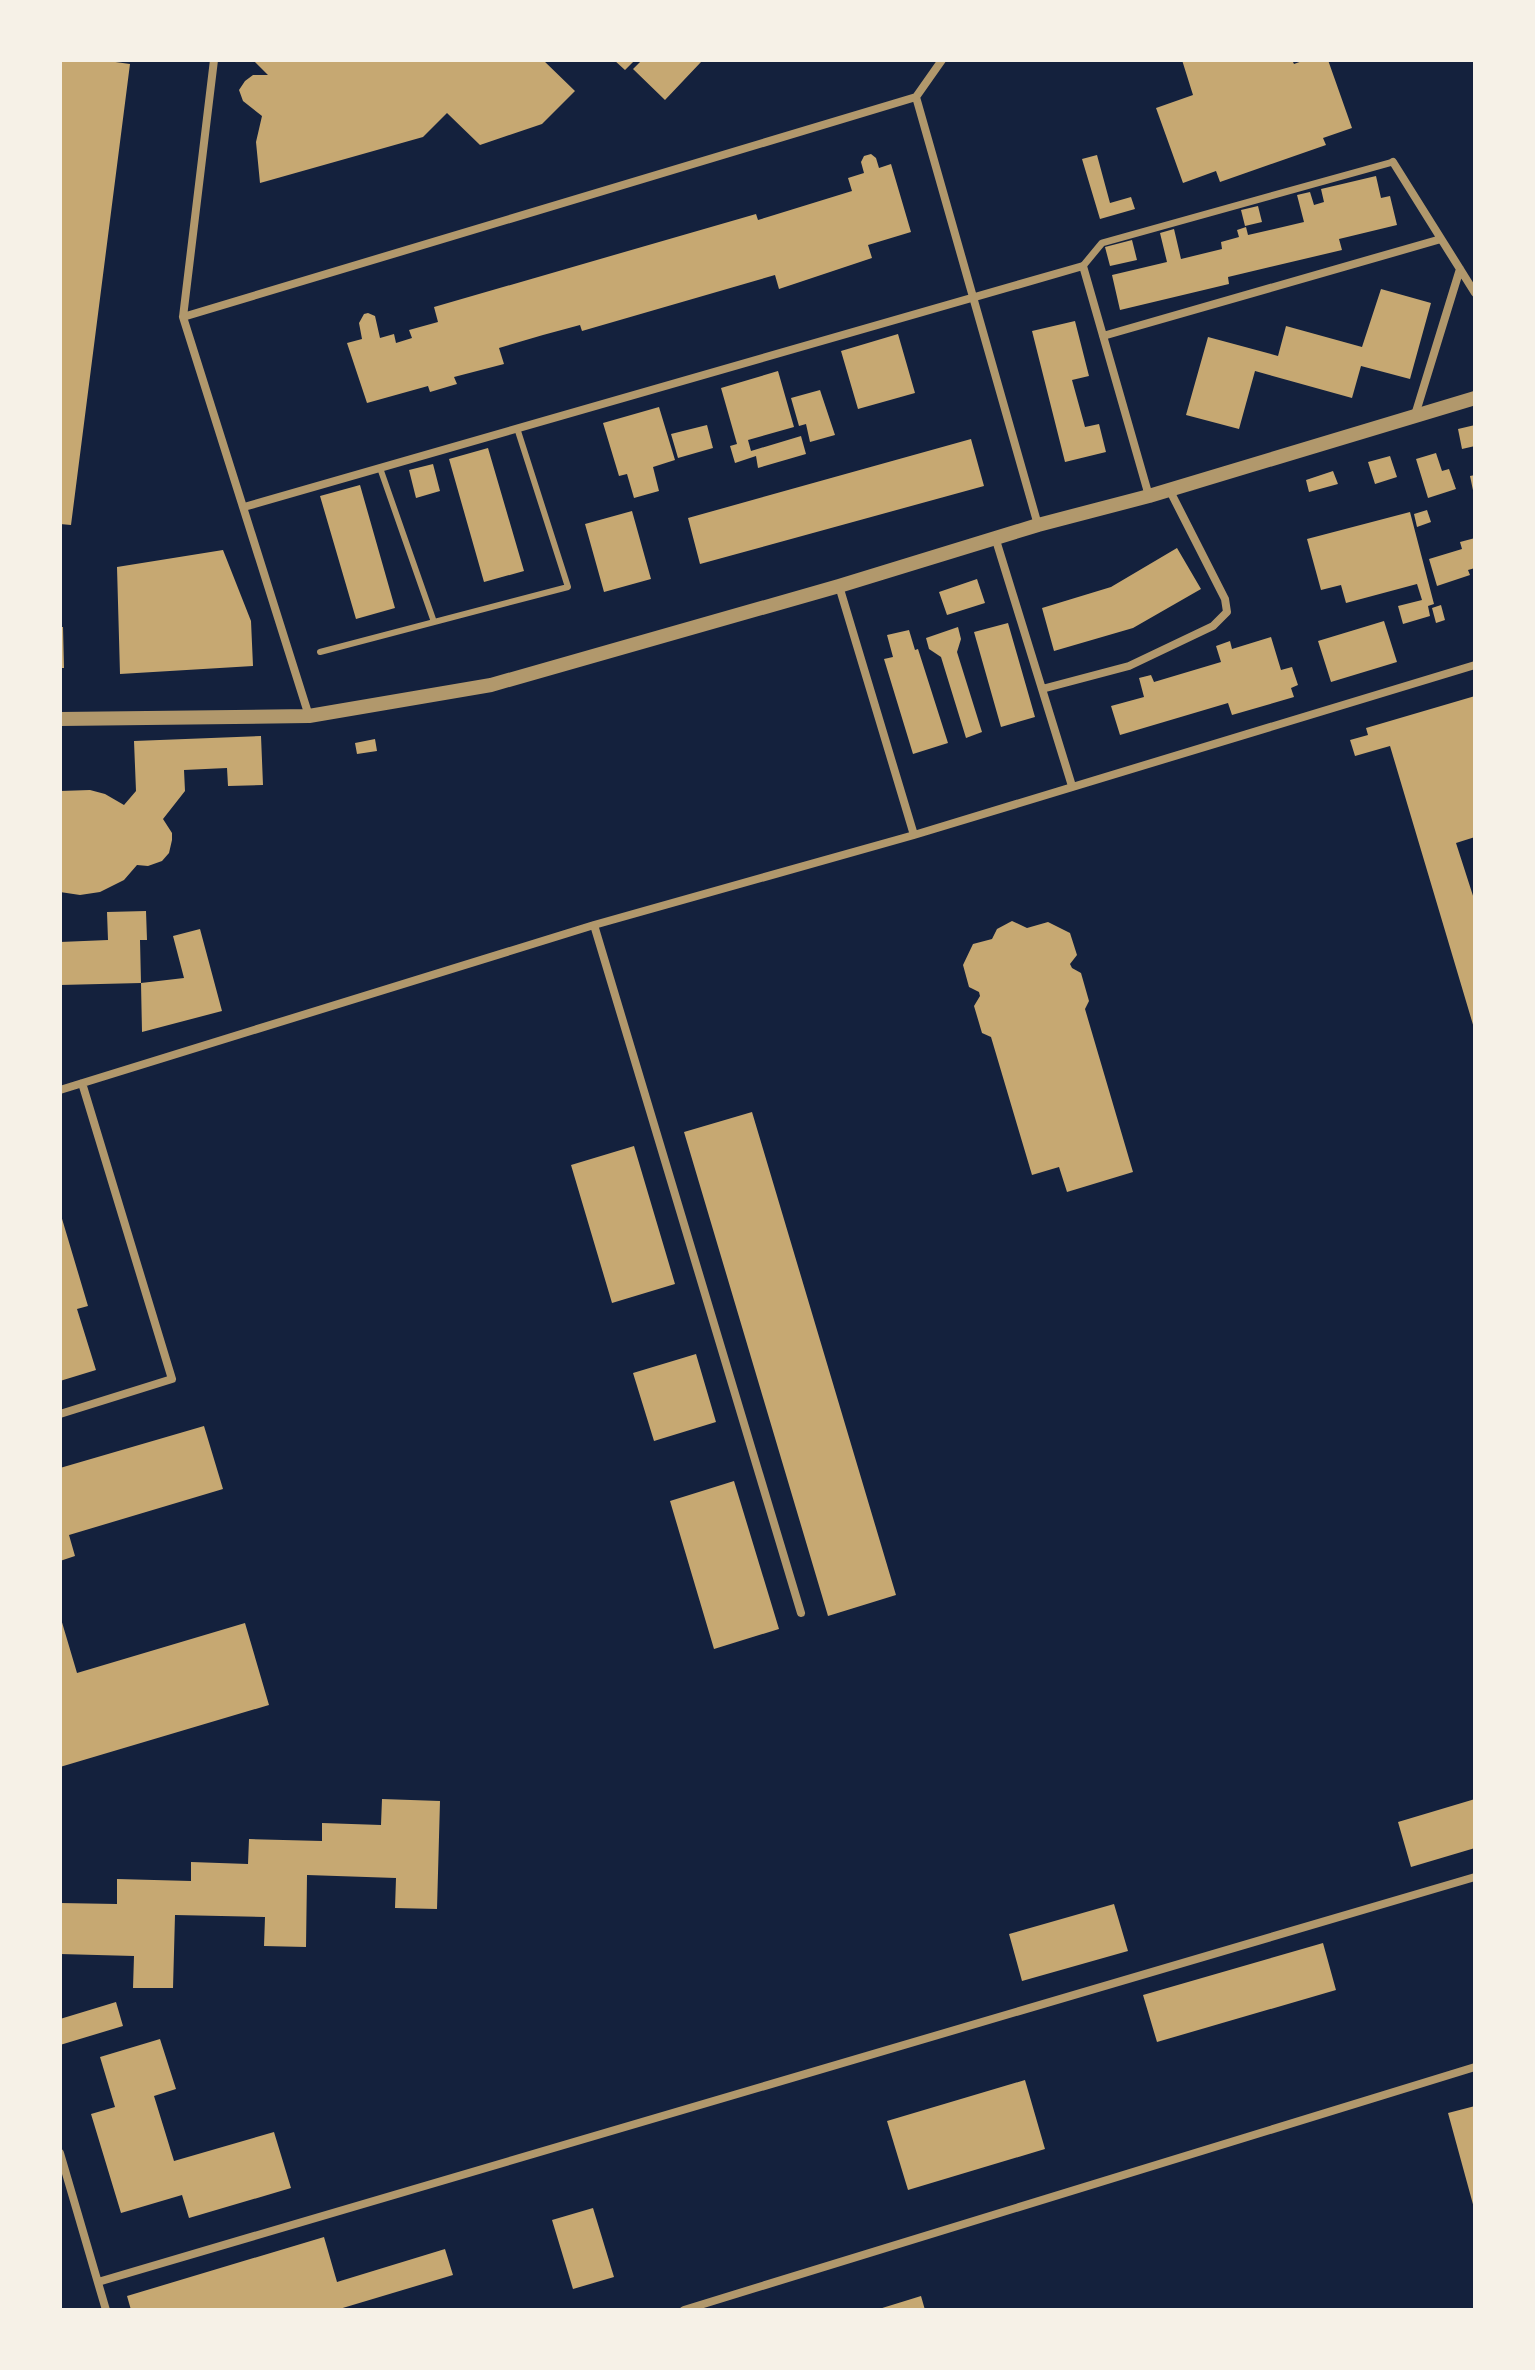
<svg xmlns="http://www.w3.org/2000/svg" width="1535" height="2370" viewBox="0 0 1535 2370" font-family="'Archivo Narrow',sans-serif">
	<rect width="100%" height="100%" fill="#14213d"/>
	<path fill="#c6a872" d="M60 60H101L130 64 71 525 60 524Z
		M253 60H543L575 91 542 124 480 145 447 113 423 137 260 183 256 142 262 116 243 101 239 90 245 81 253 75H268Z
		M614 60H635L625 70Z
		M642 60H699L701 62 665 100 633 69Z
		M1182 60H1292L1294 64 1305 60H1328L1352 128 1323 138 1326 145 1220 182 1216 171 1183 183 1156 108 1193 95Z
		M871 154 876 158 879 168 891 164 911 232 868 245 872 258 779 289 775 275 582 331 580 325 543 335 499 348 504 364 454 377 457 384 430 392 428 386 367 403 347 343 362 339 359 323 364 314 368 313 375 316 380 338 394 334 396 343 412 338 409 330 438 322 434 307 756 214 758 220 852 191 848 178 864 173 861 162 864 156Z
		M1097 155 1110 203 1131 197 1135 209 1100 219 1082 159Z
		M1376 176 1381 198 1390 196 1397 225 1339 239 1342 250 1228 277 1229 284 1120 310 1112 275 1167 262 1160 233 1174 229 1181 259 1222 249 1221 242 1239 237 1237 230 1246 227 1248 235 1304 222 1297 195 1310 192 1314 205 1324 202 1321 189Z
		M1258 206 1262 222 1245 226 1241 210Z
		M1132 240 1137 260 1110 266 1105 247Z
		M1381 289 1431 303 1410 379 1361 366 1352 398 1255 371 1239 429 1186 415 1208 337 1278 356 1286 326 1362 347Z
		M1075 321 1089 376 1072 380 1085 427 1099 424 1106 452 1065 462 1032 331Z
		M898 334 915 393 858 409 841 351Z
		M778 371 794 427 748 440 751 451 801 436 806 454 758 468 756 456 735 463 730 446 737 444 721 388Z
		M820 390 835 435 810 442 806 424 799 426 791 398Z
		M659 407 675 460 653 467 659 491 634 498 627 474 619 476 603 423Z
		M707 425 713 448 678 458 671 434Z
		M1475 425V446L1462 449 1458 429Z
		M971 439 984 486 700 564 688 518Z
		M488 448 524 571 484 582 449 459Z
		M1436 453 1442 471 1449 469 1456 489 1428 498 1416 459Z
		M1390 456 1397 477 1375 484 1368 462Z
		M433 464 440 491 416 498 409 470Z
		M1333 471 1338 484 1309 492 1306 480Z
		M1475 475V494L1474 495 1470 476Z
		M360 485 395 608 356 619 320 496Z
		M1427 510 1431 522 1417 527 1414 514Z
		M632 511 651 579 604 592 585 524Z
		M1410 512 1434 604 1428 606 1430 616 1403 624 1398 606 1422 600 1417 584 1346 603 1341 585 1321 590 1307 539Z
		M1475 538V568L1468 570 1470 575 1437 586 1429 559 1462 549 1460 542Z
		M1177 548 1201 589 1133 628 1054 651 1042 608 1111 587Z
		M223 550 251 621 253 666 120 674 117 567Z
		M977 579 985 603 947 615 939 592Z
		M1441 605 1445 620 1436 623 1432 608Z
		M1384 621 1397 662 1331 682 1318 641Z
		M1008 623 1035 717 1001 727 974 632Z
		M60 627H63L64 668H60Z
		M958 627 961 639 957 652 982 732 966 738 941 657 929 649 926 638Z
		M909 630 915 650 918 649 948 743 913 754 884 659 893 657 887 635Z
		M1271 637 1281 670 1292 667 1298 685 1291 688 1294 697 1232 715 1228 703 1120 735 1111 706 1144 697 1139 678 1151 675 1154 682 1221 662 1216 646 1230 641 1232 649Z
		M1475 696V837L1456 843 1475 902 1474 1028 1390 746 1355 756 1350 740 1368 735 1366 728Z
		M261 736 263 785 228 786 227 768 184 770 185 791 163 819 172 833V840L169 853 162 861 148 866 137 865 124 880 100 892 80 895 60 892V791L90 790 105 794 124 805 136 791 134 741Z
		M375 739 377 751 357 754 355 743Z
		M146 911 147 940H140L141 983 60 985V942L108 940 107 912Z
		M1012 921 1027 928 1048 922 1070 933 1077 955 1070 964 1072 968 1081 973 1089 1001 1085 1009 1133 1172 1067 1192 1059 1167 1032 1175 991 1037 982 1033 974 1006 980 996 979 992 969 987 963 965 973 944 992 939 997 929Z
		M200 929 222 1011 142 1032 141 983 184 978 173 936Z
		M752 1112 896 1595 828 1616 684 1132Z
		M634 1146 675 1284 612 1303 571 1165Z
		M60 1212 88 1306 77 1309 96 1370 60 1381Z
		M696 1354 716 1422 654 1441 633 1373Z
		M204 1426 223 1489 69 1535 75 1556 60 1561V1468Z
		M734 1481 779 1629 714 1649 670 1501Z
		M61 1619 77 1673 245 1623 269 1705 60 1767Z
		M382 1799 440 1801 437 1909 395 1908 396 1878 307 1875 306 1947 264 1946 265 1917 175 1915 173 1988H133L134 1956 60 1954V1903L117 1904V1879L191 1881V1862L248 1864 249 1839 322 1841V1823L381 1825Z
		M1475 1799V1848L1411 1867 1398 1822Z
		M1114 1904 1128 1951 1022 1981 1009 1934Z
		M1323 1943 1336 1990 1157 2042 1143 1995Z
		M116 2002 123 2026 60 2045V2019Z
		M160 2039 176 2089 154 2096 174 2161 274 2132 291 2188 189 2218 182 2195 121 2213 91 2114 115 2107 100 2057Z
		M1025 2080 1045 2149 908 2190 887 2121Z
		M1475 2106V2208H1474L1448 2113Z
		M593 2208 614 2277 573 2289 552 2220Z
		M324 2237 337 2282 445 2249 453 2275 336 2310H131L127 2296Z
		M921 2296 925 2310H879V2309Z"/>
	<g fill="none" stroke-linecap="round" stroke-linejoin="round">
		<path stroke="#b1986c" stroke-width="6" d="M380 468 434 622
			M320 652 568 587 517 428"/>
		<path stroke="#b1986c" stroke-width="7" d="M1083 266 1102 243 1393 162"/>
		<path stroke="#b1986c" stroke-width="8" d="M214 60 183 317 309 716
			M916 97 1038 525
			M1393 162 1475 293
			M183 317 916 97 942 60
			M1103 336 1441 239
			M1415 415 1460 269
			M244 507 1083 266 1149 496
			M995 537 1072 786
			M839 586 914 835
			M1042 689 1129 666 1213 626 1227 612 1225 599 1169 489
			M594 925 801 1613
			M60 1090 594 925 914 835 1475 665
			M60 1414 172 1379 82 1083
			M60 2153 106 2310
			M98 2282 1475 1877
			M684 2310 1475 2067"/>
		<path stroke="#b1986c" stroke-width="14" d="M60 719 309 716 491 685 839 586 1038 525 1149 496 1475 398"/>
	</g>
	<rect width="1535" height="2370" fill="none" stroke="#f6f1e7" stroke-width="124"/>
</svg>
